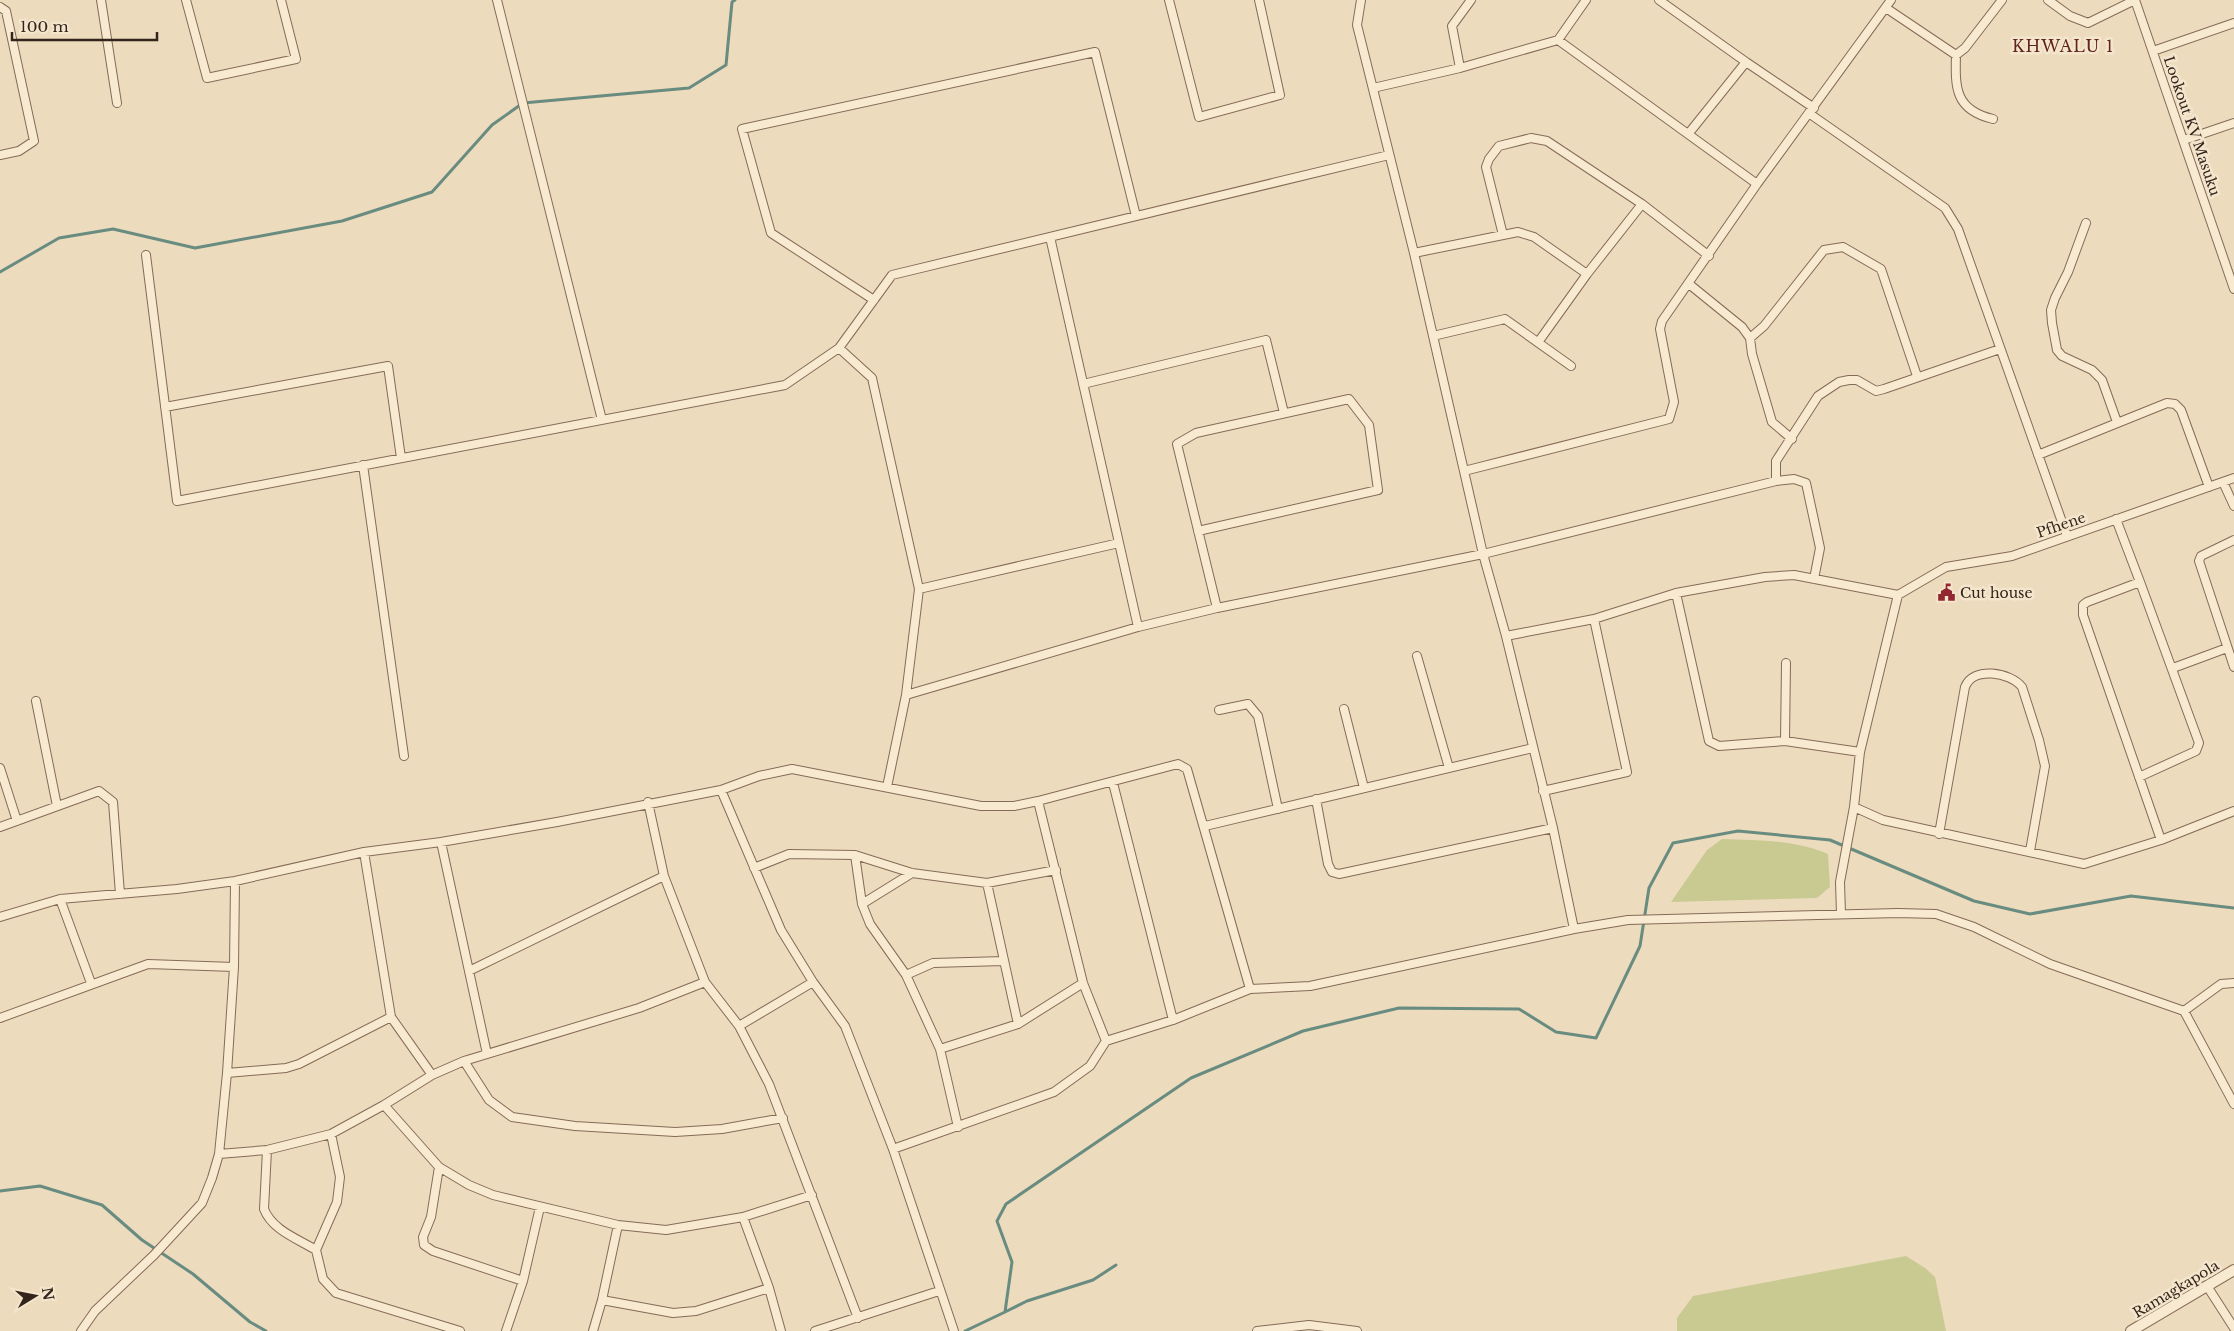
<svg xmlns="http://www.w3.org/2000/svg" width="2234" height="1331" viewBox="0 0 2234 1331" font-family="'Libre Baskerville',serif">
	<rect width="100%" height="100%" fill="#eddbbe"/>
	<path fill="#c9ca92" d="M1722 839C1758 840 1795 840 1828 854L1830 887 1817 898 1671 902 1707 850Z
		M1906 1256 1925 1268 1935 1277 1946 1331H1677V1318L1693 1296Z"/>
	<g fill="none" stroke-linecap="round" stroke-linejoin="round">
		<path stroke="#698c80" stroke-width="3" d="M0 272 59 238 113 229 195 248 342 221 432 192 492 125 523 103 689 88 726 65 732 2 735 0
			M0 1191 40 1186 102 1205 142 1240 193 1274 250 1322 266 1331
			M1005 1312 1027 1301 1093 1280 1116 1265
			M965 1331 1005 1312 1012 1262 997 1221 1006 1204 1191 1078 1303 1031 1399 1008 1519 1009 1556 1032 1596 1038 1640 946 1649 888 1673 843 1738 831 1830 840 1974 901 2030 914 2131 896 2234 908"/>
		<defs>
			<path id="minor" d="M101 0 117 103
				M186 0 207 78 296 59 281 0
				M497 0 602 420
				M1169 0 1199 117 1280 95 1259 0
				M1361 0 1357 25 1414 253 1483 554 1506 636 1553 828 1574 929
				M1659 0 1746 62 1689 133
				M2048 0 2070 16 2088 23 2135 0 2234 289
				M0 7 6 11 34 141 19 151 0 155
				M1886 8 1956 55 1965 48 2002 0
				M1558 40 1586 0
				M2153 51 2234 23
				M1956 55C1955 88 1955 110 1993 119
				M1746 62 1814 108
				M1460 68 1452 26 1471 0
				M1373 88 1460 68 1558 40 1757 184
				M1810 114 1945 208 1958 229 2067 536
				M2184 140 2234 123
				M2086 223 2068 272 2055 298 2051 310 2052 323 2057 350 2062 356 2092 370 2102 380 2117 422
				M1503 235 1486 167 1489 159 1499 146 1531 138 1547 141 1642 204
				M1050 237 1138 627
				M1414 253 1518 232 1534 237 1587 274
				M146 255 177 501 785 385 839 348 892 275 1389 155
				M1689 284 1742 327 1750 338 1752 354 1772 422 1792 439
				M874 300 771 233 742 129 1095 52 1136 216
				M1433 336 1505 319 1571 366
				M1750 338 1764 326 1824 250 1843 247 1881 269 1917 376
				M1539 341 1587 274 1642 204 1709 256
				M839 348 872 378 919 589 1119 543
				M1083 384 1266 340 1284 413
				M165 407 388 366 401 458
				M2038 455 2167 403 2175 404 2181 410 2209 487
				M363 465 404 756
				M1464 471 1669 419 1674 402 1660 329 1662 321 1757 184 1891 0
				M1776 481V461L1818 396 1839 382 1849 380H1857L1876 391 1884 389 2000 349
				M2223 482 2234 506
				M2116 519 2140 582 2087 602 2083 605V615L2161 840
				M1198 531 1378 490 1369 425 1349 399 1196 433 1177 444 1217 608
				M2234 540 2201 556 2199 561 2234 667
				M1676 593 1709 741 1719 746 1785 741 1860 752
				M1898 595 1946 567 2012 556 2234 478
				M1506 636 1594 619 1676 593 1765 577 1794 575 1898 595
				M1417 656 1449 768
				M2173 668 2227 648
				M906 695 919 589
				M36 701 57 806
				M1344 709 1364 788
				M1219 710 1248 704 1258 716 1278 809
				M1785 741 1786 663
				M0 768 17 821
				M2139 777 2196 751 2199 743 2140 582
				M1113 783 1173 1020
				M887 787 906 695 1138 627 1217 608 1483 554 1776 481 1794 479 1806 483 1820 548 1814 579
				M721 790 781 930 813 982 845 1026 893 1149 954 1331
				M1543 791 1627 772 1594 619
				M1316 799 1328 864 1332 872 1339 874 1553 828
				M1038 801 1083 983 1106 1041
				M648 802 664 876 705 982 739 1026 769 1084 858 1318
				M1854 807 1883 820 2084 864 2161 840 2234 811
				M1205 826 1533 748
				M0 827 99 791 113 802 120 894
				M1939 834 1965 687C1973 666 2010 672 2022 687L2039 740 2045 766 2030 851
				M441 842 487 1054
				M364 852 391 1017 432 1075 464 1061
				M855 855 862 904 870 924 906 975 940 1049 958 1127
				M754 868 789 854 855 855 912 873 987 883 1056 870
				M987 883 1018 1024
				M60 899 91 983
				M862 904 912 873
				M1841 914 1840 882 1854 807 1860 752 1898 595
				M0 917 60 899 177 889 235 881 364 852 441 842 557 822 721 790 759 776 792 769 981 806H1014L1038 801 1178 764 1187 769 1250 989 1173 1020 1106 1041 1090 1066 1054 1092 893 1149
				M469 971 664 876
				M906 975 933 963 1004 961
				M705 982 639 1008 464 1061 489 1100 512 1117 575 1126 675 1132 722 1129 783 1118
				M1250 989 1310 986 1574 929 1628 920 1898 913 1936 914 1974 927 2050 964 2184 1011 2234 1104
				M2184 1011 2221 984 2234 983
				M0 1018 148 964 234 967
				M739 1026 813 982
				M940 1049 1018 1024 1083 983
				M227 1073 286 1068 299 1064 391 1017
				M384 1105 432 1075
				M331 1134 340 1177 337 1202 316 1250 323 1279 336 1293 460 1331
				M267 1150 264 1209C272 1230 298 1239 316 1250
				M219 1154 267 1150 331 1134 384 1105 439 1167 469 1185 493 1195 618 1225 666 1230 743 1217 812 1195
				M439 1167 431 1217 423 1237 424 1245 433 1251 523 1281
				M743 1217 769 1288 781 1331
				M2207 1286 2234 1328
				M602 1300 673 1313 696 1311 769 1288
				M81 1331 95 1311 154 1255 202 1203 212 1178 219 1154 227 1073 234 967 235 881
				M506 1331 523 1281 540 1207
				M593 1331 602 1300 618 1225
				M815 1331 939 1291
				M1257 1331 1309 1325 1357 1331"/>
			<path id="tertiary" d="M2131 1331 2234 1270"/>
		</defs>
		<use href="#minor" stroke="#856b57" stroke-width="10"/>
		<use href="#tertiary" stroke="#856b57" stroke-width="12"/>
		<use href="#minor" stroke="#f8e9d1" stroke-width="8"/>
		<use href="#tertiary" stroke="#f8e9d1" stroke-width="10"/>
	</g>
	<defs>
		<symbol id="civic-bare" viewBox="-9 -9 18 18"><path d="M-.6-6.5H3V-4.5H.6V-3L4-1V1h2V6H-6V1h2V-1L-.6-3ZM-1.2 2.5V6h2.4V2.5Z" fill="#932833" stroke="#f4e6cd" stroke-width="2.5" paint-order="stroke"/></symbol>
	</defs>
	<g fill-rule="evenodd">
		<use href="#civic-bare" x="1934" y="580" width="25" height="25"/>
	</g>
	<g text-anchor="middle" stroke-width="5" stroke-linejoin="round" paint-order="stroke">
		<g font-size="14" fill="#34251c" stroke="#f4e6cd">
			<text transform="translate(2192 126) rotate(71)" y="5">Lookout KV Masuku</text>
			<text transform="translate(2061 525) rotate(-19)" y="5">Pfhene</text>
			<text transform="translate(2176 1289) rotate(-31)" y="5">Ramagkapola</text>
		</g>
		<g font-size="14" fill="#34251c" stroke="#f4e6cd" text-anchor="start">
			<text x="1960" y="598">Cut house</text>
		</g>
		<g font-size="16" letter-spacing="1" fill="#60241c" stroke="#f4e6cd">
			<text x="2063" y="52">KHWALU 1</text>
		</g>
	</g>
	<g transform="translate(35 1296) rotate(80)" stroke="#f4e6cd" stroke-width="4" paint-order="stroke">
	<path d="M0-4L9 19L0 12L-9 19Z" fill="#34251c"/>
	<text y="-8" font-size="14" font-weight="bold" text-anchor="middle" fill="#34251c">N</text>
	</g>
	<path d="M12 32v8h145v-8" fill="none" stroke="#34251c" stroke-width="2.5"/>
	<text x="20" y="32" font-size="15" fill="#34251c" stroke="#f4e6cd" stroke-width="4" paint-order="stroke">100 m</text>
</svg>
